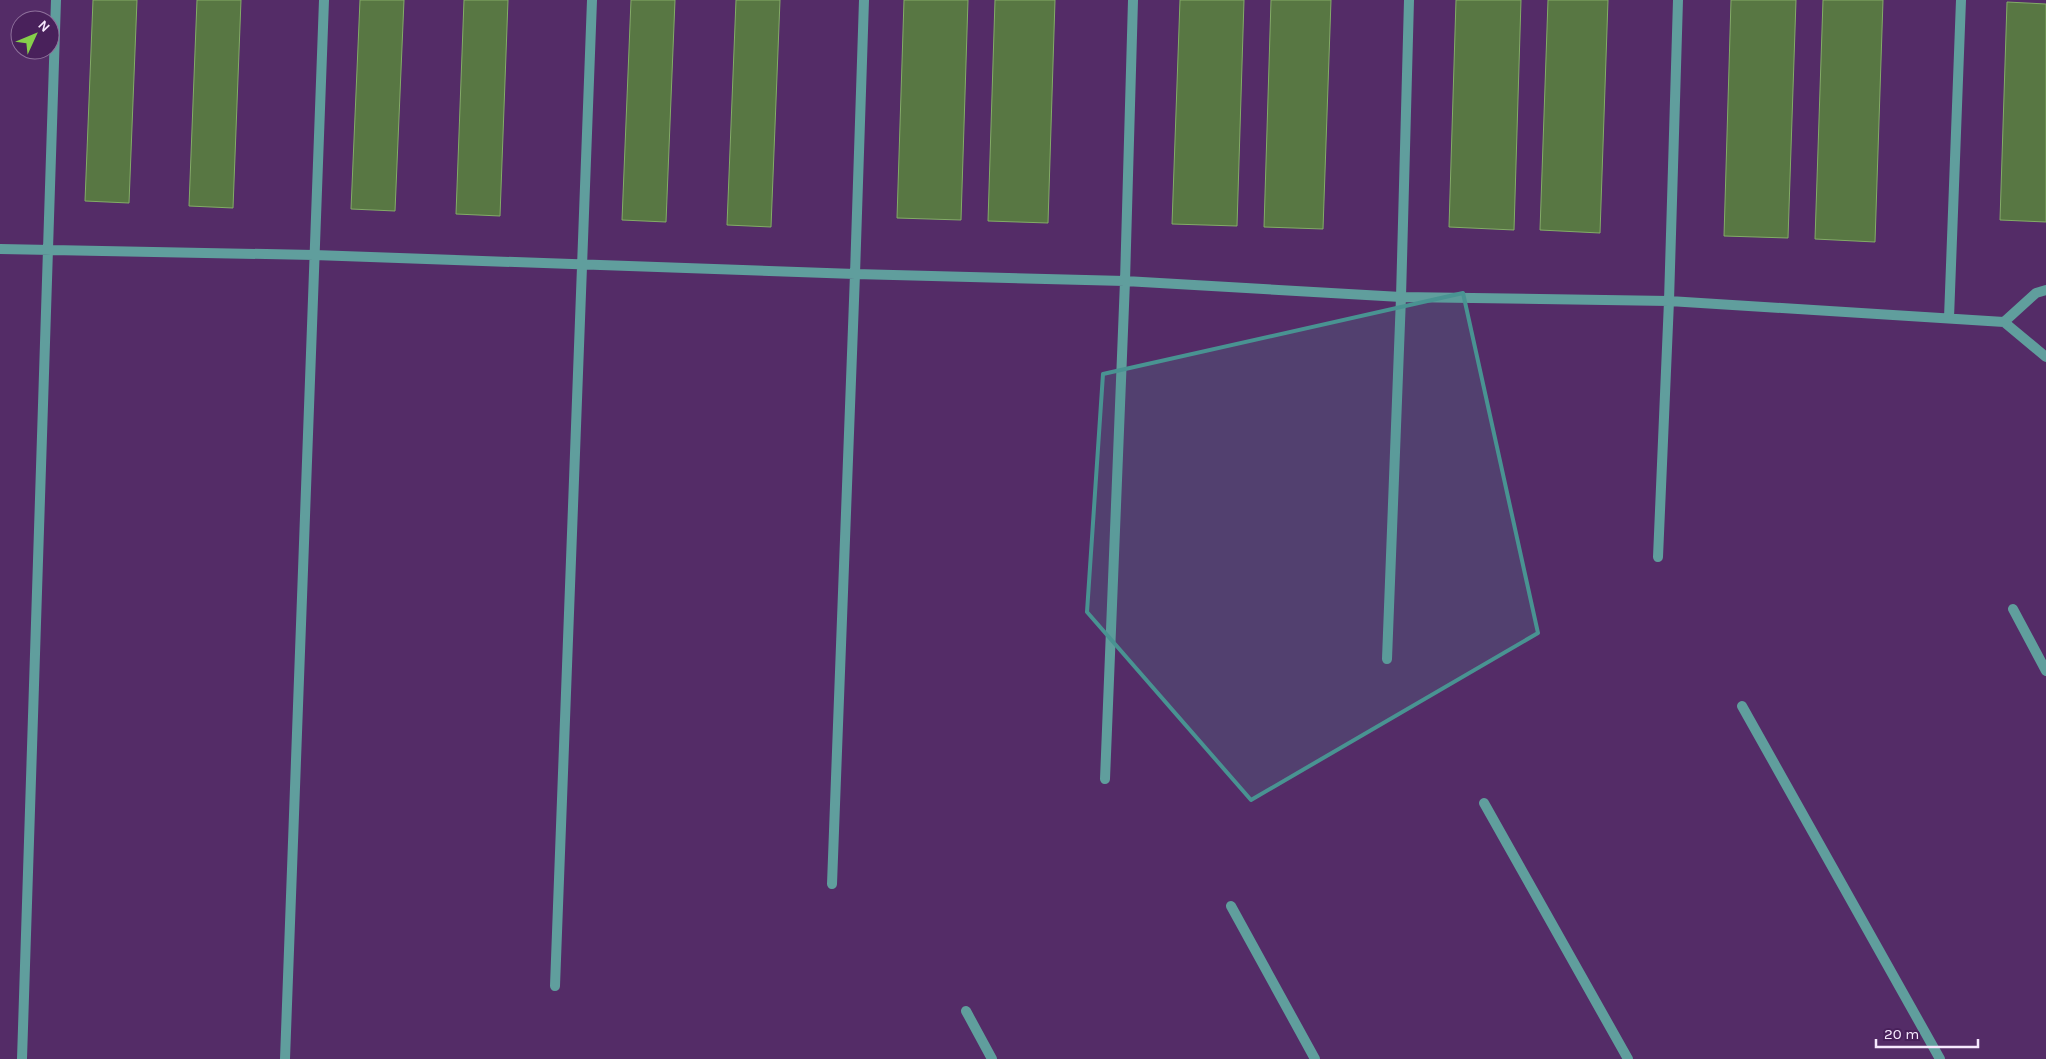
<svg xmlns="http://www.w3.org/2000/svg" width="2046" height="1059" viewBox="0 0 2046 1059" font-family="Karla,sans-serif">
	<rect width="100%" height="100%" fill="#542c67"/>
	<path fill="#587743" stroke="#83ac67" d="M93 0H137L129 203 85 201Z
		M197 0H241L233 208 189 206Z
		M360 0H404L395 211 351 209Z
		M464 0H508L500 216 456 214Z
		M631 0H675L666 222 622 220Z
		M736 0H780L771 227 727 225Z
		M904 0H968L961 220 897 218Z
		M995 0H1055L1048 223 988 221Z
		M1180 0H1244L1237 226 1172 224Z
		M1271 0H1331L1323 229 1264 227Z
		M1456 0H1521L1514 230 1449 227Z
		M1548 0H1608L1600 233 1540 230Z
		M1731 0H1796L1788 238 1724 236Z
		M1823 0H1883L1875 242 1815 239Z
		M2007 2 2046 4V222L2000 220Z"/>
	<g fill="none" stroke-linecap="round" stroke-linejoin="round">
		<path stroke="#609e9d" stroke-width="10" d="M0 249 314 255 855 274 1125 281 1401 297 1669 301 2004 322 2046 357
			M1949 318 1961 0
			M2004 322 2036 293 2046 290
			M1658 557 1669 301 1678 0
			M2013 609 2046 671
			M1387 659 1401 297 1409 0
			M1742 706 1940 1059
			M1105 779 1125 281 1133 0
			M1484 803 1628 1059
			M832 884 855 274 864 0
			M1231 906 1315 1059
			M555 986 592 0
			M966 1011 992 1059
			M22 1059 56 0
			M285 1059 324 0"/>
	</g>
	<path fill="#499392" fill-opacity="0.2" stroke="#499392" stroke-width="4" stroke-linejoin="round" d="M1463 293 1538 633 1251 800 1087 612 1103 374Z"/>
	<g transform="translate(35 35) rotate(46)"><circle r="24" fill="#49215b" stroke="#8f719c"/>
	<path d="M0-4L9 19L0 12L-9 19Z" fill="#86cf4b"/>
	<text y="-8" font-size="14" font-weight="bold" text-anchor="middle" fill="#f7e9fe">N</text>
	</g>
	<path d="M1876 1039v8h102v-8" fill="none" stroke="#f7e9fe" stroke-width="2.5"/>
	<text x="1884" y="1039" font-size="15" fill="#f7e9fe" stroke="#49215b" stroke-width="4" paint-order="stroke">20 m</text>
</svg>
